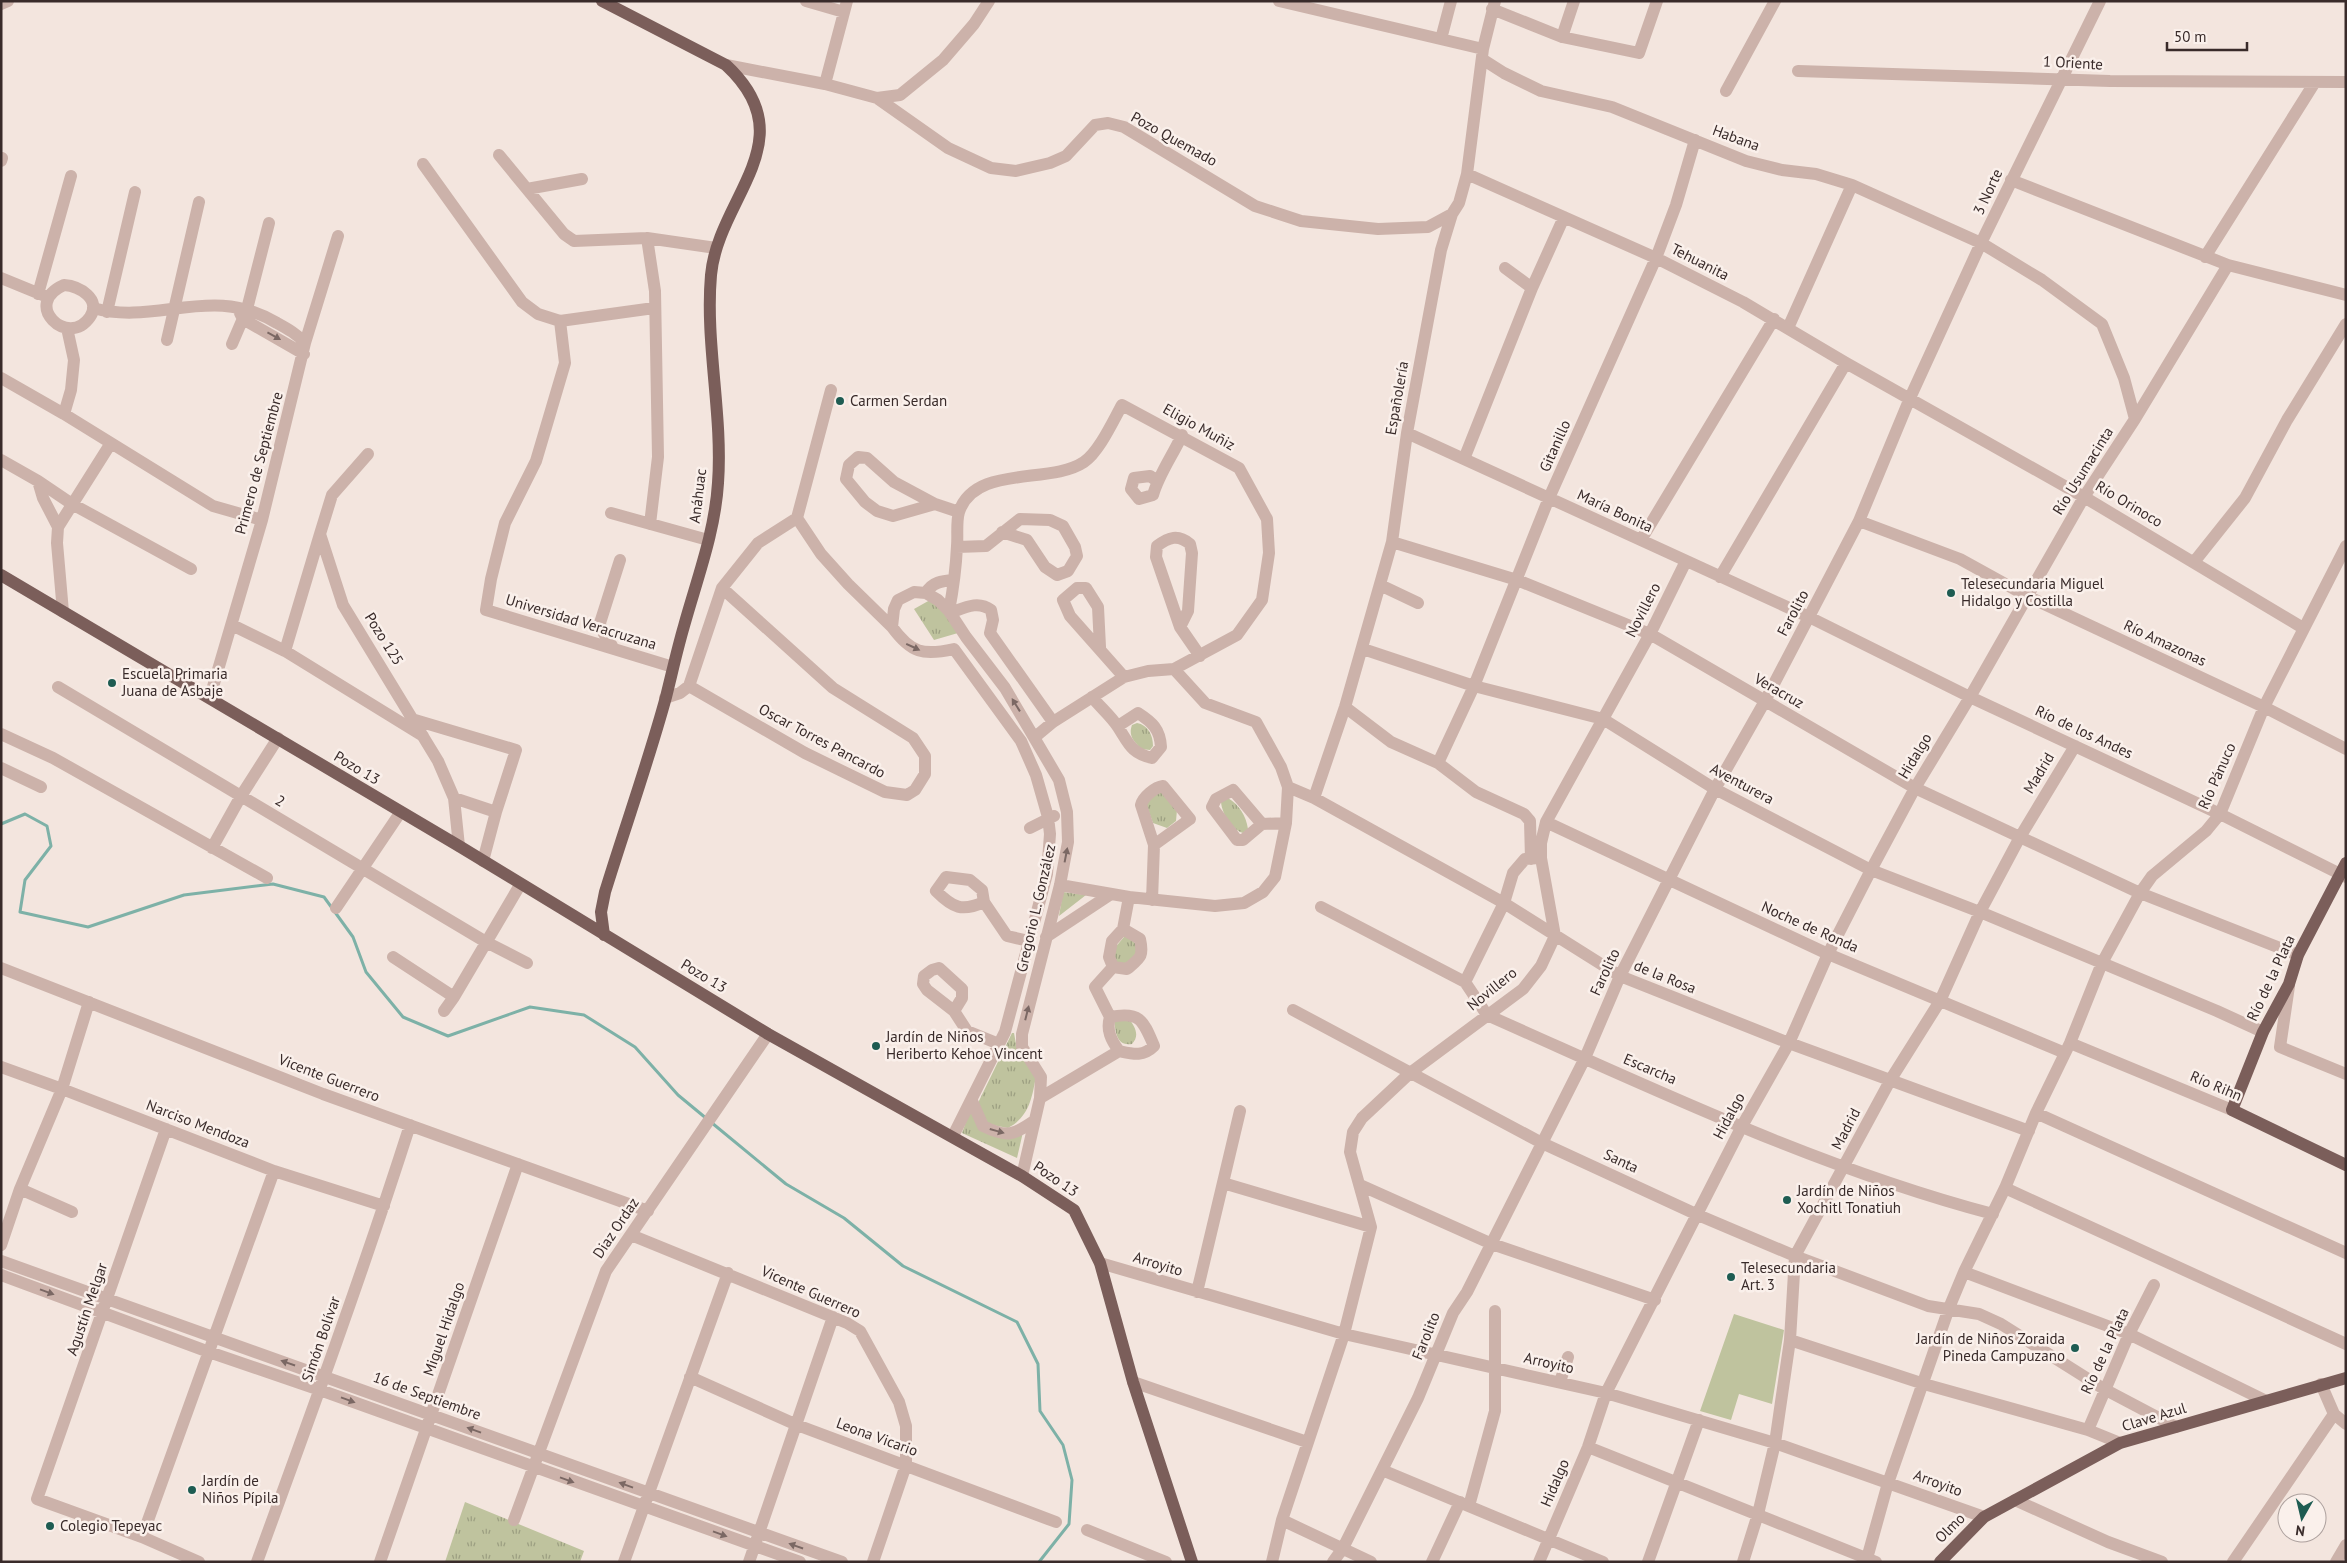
<svg xmlns="http://www.w3.org/2000/svg" width="2347" height="1563" viewBox="0 0 2347 1563" font-family="'PT Sans',sans-serif">
	<defs>
		<pattern id="grass-tufts" width="24" height="20" patternUnits="userSpaceOnUse" patternTransform="scale(1.25)"><rect width="24" height="20" fill="#bfc39e"/><path d="M3 7l-1-3M5 7V3M7 7l1-3M15 17l-1-3M17 17v-4M19 17l1-3" fill="none" stroke="#9c9f81"/></pattern>
	</defs>
	<rect width="100%" height="100%" fill="#f3e5de"/>
	<path fill="url(#grass-tufts)" d="M930 600 940 603 958 633 934 640 914 609Z
		M1137 723C1148 725 1153 735 1153 746L1150 750 1141 749C1134 741 1128 736 1132 725Z
		M1155 793H1163L1177 810 1176 821 1167 828 1153 823 1146 804Z
		M1228 798C1239 805 1246 815 1248 829L1243 833C1232 830 1222 814 1221 802Z
		M1063 892 1086 895 1059 916Z
		M1129 936 1139 948 1137 959 1117 966 1113 950 1124 937Z
		M1114 1016 1130 1020C1135 1027 1140 1036 1132 1044 1115 1047 1115 1028 1114 1016Z
		M1012 1033H1014L1016 1044 1036 1076C1032 1098 1029 1117 1008 1128L987 1124 976 1107Z
		M971 1107 981 1125 1023 1132 1017 1158 962 1133Z
		M465 1502 584 1551 580 1562H445Z"/>
	<path fill="#bfc39e" d="M1734 1314 1784 1330 1772 1404 1739 1394 1731 1420 1700 1411Z"/>
	<g fill="none" stroke-linecap="round" stroke-linejoin="round">
		<path stroke="#7db1a7" stroke-width="3" d="M1 824 25 814 47 826 51 846 25 880 20 912 88 927 184 895 273 884 324 897 353 937 366 972 403 1017 448 1036 530 1007 584 1015 635 1047 678 1095 707 1119
			M712 1123 786 1184 844 1218 903 1266 1017 1322 1038 1364 1040 1411 1063 1445 1072 1480 1069 1524 1039 1562"/>
		<path stroke="#ccb2aa" stroke-width="12" d="M806 1 844 12
			M1279 1 1483 49
			M1 4 8 1
			M1492 9 1562 37 1639 53 1657 1
			M1562 37 1574 1
			M1441 39 1451 1
			M1482 59 1504 73 1541 91 1612 107 1746 161 1782 170 1816 174 1852 185 1981 243 2042 280 2102 324 2124 378 2135 419
			M726 65 825 84 877 98 948 148 991 168 1016 171 1050 163 1066 156 1095 125 1108 123 1124 127 1255 206 1301 221 1378 229 1428 227 1452 214
			M1798 71 2110 81 2346 82
			M825 84 847 1
			M1726 91 1775 1
			M877 98 900 95 943 60 974 24 989 1
			M499 155 564 234 574 241 647 238 716 248
			M1 161 2 158
			M423 164 522 302 538 314 560 321 565 363 536 461 505 523 491 579 486 610 673 667
			M1467 174 1656 258 1743 302 1846 363 2084 497 2303 628
			M2011 180 2228 265 2346 295
			M527 189 582 179
			M647 238 655 291 658 457 650 524
			M2205 257 2315 82
			M1505 268 1532 288
			M1 278 45 296
			M64 285C79 286 102 299 90 317 68 349 21 304 64 285Z
			M38 294 71 176
			M93 308C158 326 211 283 277 323 288 329 297 334 305 343
			M107 312 135 192
			M240 313 243 319 304 354
			M560 321 654 308
			M1788 328 1852 185
			M167 340 199 202
			M232 344 247 309 269 223
			M1 378 64 414 213 506 262 520
			M64 414 71 390 74 360 67 328
			M1407 433 1809 617 1970 697 2220 814 2346 877
			M368 454 332 495 320 534 343 605 438 761 454 798 459 846
			M1464 459 1532 288 1564 217
			M1 460 38 481 72 504 191 569
			M38 481 43 498 58 527
			M1157 481 1150 476 1134 478 1131 489 1139 499 1153 495C1159 474 1173 455 1182 435
			M935 504 894 482 867 458 858 457 849 465 846 479 865 502 877 511 893 516 935 504 959 512
			M611 513 708 540
			M797 518 821 554 848 584 892 627
			M1859 521 1960 559 2027 596 2264 707 2346 749
			M1641 540 1774 319
			M1392 542 1517 580 1650 634 1915 788 2140 893 2298 955
			M957 547 986 546 1020 519 1050 520 1063 526 1075 547 1077 556 1068 571 1057 575 1045 567 1027 540 1002 532
			M2194 562 2245 498 2287 420 2346 324
			M1720 577 1846 363
			M1380 585 1418 603
			M926 593C932 582 942 581 954 580
			M949 611C953 590 956 568 957 546 958 536 956 522 959 512 975 464 1050 485 1084 462 1099 452 1113 421 1122 405L1239 468 1267 519 1269 553 1262 600 1237 635 1174 669 1148 671 1124 677 1053 722 1035 737
			M63 612 57 543 58 527 111 443
			M950 613C964 608 978 600 991 610L993 620 990 633 1053 722
			M232 625 285 651 423 736
			M1180 627 1188 611 1192 553 1190 544C1178 534 1169 537 1157 546L1156 557 1180 627 1200 656
			M1100 647 1098 607 1086 588H1077L1063 600 1070 616 1124 677
			M613 648C609 638 601 634 600 623L620 560
			M1363 649 1474 686 1603 719 1715 789 1871 870 1980 912 2217 1011 2263 1032
			M285 651 320 534
			M689 686 805 753 885 792 907 795 915 790 925 774V756L913 738 833 688 722 588
			M58 687 486 942 527 963
			M210 697 262 520 305 343 338 236
			M1092 697C1100 707 1111 716 1118 727 1129 744 1131 753 1152 758L1161 747C1160 729 1152 722 1138 713L1118 726
			M665 698 680 693 689 686 722 588 758 543 797 518 831 390
			M1345 707 1391 742 1438 763 1476 792 1524 814 1530 821 1531 859
			M415 720 516 750 496 812 483 861
			M1 734 53 758 267 878
			M1438 763 1474 686 1549 498 1656 258 1676 205 1695 140
			M1 768 41 787
			M1288 787 1314 798 1504 903 1620 976 1789 1043 2029 1131
			M454 798 496 812
			M1314 798 1345 707 1392 542 1407 433 1441 250 1452 214 1459 203 1467 174 1483 49 1495 1
			M1546 822 1828 954 2065 1053
			M1262 824 1233 790 1216 799 1212 807 1237 840H1243L1262 824 1286 823
			M1030 828 1054 816
			M212 848 241 796 278 738
			M1060 885 1129 897 1215 906 1244 903 1263 892 1275 877 1286 823 1288 787 1281 767 1256 722 1205 703 1174 669
			M1152 900 1154 845 1141 805C1143 797 1155 787 1163 786L1190 819 1154 845
			M984 902C962 912 953 908 936 891L946 877 970 880 982 890 984 902 1007 936 1029 941
			M1321 907 1465 982 1487 1015C1652 1088 1818 1168 1993 1214
			M336 908 400 813
			M1123 929 1140 939C1144 957 1140 958 1127 969L1113 967 1109 957 1112 941 1123 929 1129 897
			M1046 937 1111 894
			M393 957 454 997
			M1 968 323 1094 648 1211
			M1465 982 1504 903 1513 873 1525 859 1539 858
			M2289 986 2280 1047 2346 1074
			M1293 1010 1542 1143 1698 1215 1795 1256 1928 1306 1979 1314 2001 1324 2104 1389 2176 1427
			M444 1011 454 997 520 885
			M954 1011 962 998V989L939 968 932 970 924 976 923 984 927 990 954 1011 967 1031 999 1044
			M1110 1017 1095 987 1113 967
			M2070 1043 2232 1110
			M1 1067 62 1089 274 1171 384 1206
			M1040 1098 1119 1051C1133 1054 1143 1057 1154 1046 1143 1020 1140 1011 1110 1017 1106 1030 1111 1040 1119 1051
			M972 1101 983 1126C1007 1138 1014 1135 1034 1121
			M2036 1113 2346 1253
			M166 1129 37 1499 142 1537 199 1562
			M953 1136 1005 1032 1047 874 1050 834 1048 817 1036 775 1021 741 954 649C923 656 911 653 892 627L894 609 898 600 914 592 926 593 938 600 949 611 966 637 1005 688 1059 780 1067 812 1068 842 1060 885 1022 1034V1047L1041 1077 1040 1098 1022 1176
			M1223 1183 1371 1227
			M1360 1185 1492 1244 1655 1300
			M2005 1188 2346 1344
			M20 1189 72 1212
			M631 1235 847 1323 860 1331 899 1402 906 1426V1465L873 1562
			M1 1245 20 1189 62 1089 89 1002
			M1 1261 842 1562
			M1100 1263 1344 1334 1606 1393 1775 1443 1984 1517
			M1964 1272 2129 1334 2266 1401
			M1 1275 209 1352 320 1390 800 1562
			M1197 1292 1240 1111
			M1790 1340 1924 1384 2088 1430 2120 1443
			M690 1377 797 1425 1056 1522
			M1133 1382 1307 1442
			M1560 1382 1568 1357
			M2321 1384 2334 1414 2346 1424
			M2088 1430 2129 1334 2154 1285
			M1588 1447 1876 1562
			M1382 1470 1603 1562
			M2015 1500 2108 1542 2162 1562
			M1469 1506 1495 1411V1311
			M514 1520 606 1271 768 1034
			M1282 1520 1371 1562
			M1087 1530 1166 1562
			M142 1537 274 1171
			M257 1562C310 1417 363 1272 410 1125
			M380 1562 518 1164
			M624 1562 728 1273
			M749 1562 833 1317
			M1272 1562 1282 1520 1344 1334 1371 1227 1350 1152 1353 1132 1362 1118 1410 1073 1523 989 1541 966 1555 936 1541 858V843L1546 822 1650 634 1686 561
			M1333 1562 1343 1548 1418 1398 1453 1313 1467 1292 1585 1058 1620 976 1715 789 1765 701 1859 521 1910 398 1981 243 2100 1
			M1432 1562 1460 1502
			M1539 1562 1588 1447 1606 1393 1742 1126 1789 1043 1828 954 1871 870 1915 788 1970 697 2084 497 2135 419 2228 265
			M1648 1562 1699 1420
			M1743 1562 1758 1514 1775 1443 1790 1340 1795 1256 1891 1079 1940 1001 1980 912 2020 837 2075 746
			M1866 1562 1888 1483 1949 1308 1964 1272 2005 1188 2036 1113 2070 1043 2102 963 2140 893 2152 876 2206 831 2220 814 2264 707 2346 546
			M2233 1562 2334 1414
			M2336 1562 2346 1545"/>
		<path stroke="#7b5e5a" stroke-width="12" d="M602 1 726 65C807 140 718 197 711 275 705 343 723 415 718 483 715 532 697 579 684 626 677 650 672 673 666 697 648 763 625 827 605 892L601 912 604 935
			M1 575 459 846 768 1034 1022 1176 1074 1210 1100 1263 1133 1382 1192 1562
			M2346 863 2298 955 2289 984 2263 1032 2232 1110 2346 1165
			M1940 1562 1984 1517 2120 1443 2346 1378"/>
	</g>
	<defs><path id="oneway-solid" d="M-6-.8H1V-3.2L6.5 0L1 3.2V.8H-6Z" transform="scale(1.25)"/></defs>
	<g fill="#7b6864">
		<use href="#oneway-solid" transform="translate(274 336) rotate(29)"/>
		<use href="#oneway-solid" transform="translate(913 647) rotate(25)"/>
		<use href="#oneway-solid" transform="translate(1016 705) rotate(-122)"/>
		<use href="#oneway-solid" transform="translate(1066 855) rotate(-79)"/>
		<use href="#oneway-solid" transform="translate(1027 1013) rotate(-76)"/>
		<use href="#oneway-solid" transform="translate(997 1131) rotate(16)"/>
		<use href="#oneway-solid" transform="translate(47 1292) rotate(20)"/>
		<use href="#oneway-solid" transform="translate(288 1363) rotate(-161)"/>
		<use href="#oneway-solid" transform="translate(348 1400) rotate(20)"/>
		<use href="#oneway-solid" transform="translate(474 1430) rotate(-160)"/>
		<use href="#oneway-solid" transform="translate(567 1480) rotate(20)"/>
		<use href="#oneway-solid" transform="translate(626 1485) rotate(-160)"/>
		<use href="#oneway-solid" transform="translate(720 1534) rotate(20)"/>
		<use href="#oneway-solid" transform="translate(796 1546) rotate(-161)"/>
	</g>
	<g fill="#1e5c52" stroke="#faf0eb" stroke-width="2">
		<circle cx="840" cy="401" r="5"/>
		<circle cx="1951" cy="593" r="5"/>
		<circle cx="112" cy="683" r="5"/>
		<circle cx="876" cy="1046" r="5"/>
		<circle cx="1787" cy="1200" r="5"/>
		<circle cx="1731" cy="1277" r="5"/>
		<circle cx="2075" cy="1348" r="5"/>
		<circle cx="192" cy="1490" r="5"/>
		<circle cx="50" cy="1526" r="5"/>
	</g>
	<g text-anchor="middle" stroke-width="5" stroke-linejoin="round" paint-order="stroke">
		<g font-size="15" fill="#392b2a" stroke="#faf0eb">
			<text transform="translate(2073 63) rotate(3)" y="5">1 Oriente</text>
			<text transform="translate(1736 138) rotate(20)" y="5">Habana</text>
			<text transform="translate(1174 139) rotate(29)" y="5">Pozo Quemado</text>
			<text transform="translate(1988 192) rotate(-65)" y="5">3 Norte</text>
			<text transform="translate(1700 262) rotate(27)" y="5">Tehuanita</text>
			<text transform="translate(1397 398) rotate(-80)" y="5">Españolería</text>
			<text transform="translate(1199 427) rotate(29)" y="5">Eligio Muñiz</text>
			<text transform="translate(1555 446) rotate(-66)" y="5">Gitanillo</text>
			<text transform="translate(259 463) rotate(-75)" y="5">Primero de Septiembre</text>
			<text transform="translate(2083 471) rotate(-58)" y="5">Río Usumacinta</text>
			<text transform="translate(698 496) rotate(-83)" y="5">Anáhuac</text>
			<text transform="translate(2129 504) rotate(31)" y="5">Río Orinoco</text>
			<text transform="translate(1615 511) rotate(25)" y="5">María Bonita</text>
			<text transform="translate(1643 610) rotate(-63)" y="5">Novillero</text>
			<text transform="translate(1793 613) rotate(-62)" y="5">Farolito</text>
			<text transform="translate(581 622) rotate(17)" y="5">Universidad Veracruzana</text>
			<text transform="translate(384 639) rotate(58)" y="5">Pozo 125</text>
			<text transform="translate(2165 643) rotate(25)" y="5">Río Amazonas</text>
			<text transform="translate(1779 691) rotate(30)" y="5">Veracruz</text>
			<text transform="translate(2084 732) rotate(25)" y="5">Río de los Andes</text>
			<text transform="translate(822 741) rotate(28)" y="5">Oscar Torres Pancardo</text>
			<text transform="translate(1915 756) rotate(-59)" y="5">Hidalgo</text>
			<text transform="translate(357 768) rotate(31)" y="5">Pozo 13</text>
			<text transform="translate(2039 773) rotate(-59)" y="5">Madrid</text>
			<text transform="translate(2217 776) rotate(-66)" y="5">Río Pánuco</text>
			<text transform="translate(1742 784) rotate(28)" y="5">Aventurera</text>
			<text transform="translate(280 801) rotate(31)" y="5">2</text>
			<text transform="translate(1036 908) rotate(-77)" y="5">Gregorio L. González</text>
			<text transform="translate(1810 927) rotate(24)" y="5">Noche de Ronda</text>
			<text transform="translate(1605 972) rotate(-65)" y="5">Farolito</text>
			<text transform="translate(704 976) rotate(31)" y="5">Pozo 13</text>
			<text transform="translate(1665 977) rotate(22)" y="5">de la Rosa</text>
			<text transform="translate(2271 978) rotate(-65)" y="5">Río de la Plata</text>
			<text transform="translate(1492 989) rotate(-39)" y="5">Novillero</text>
			<text transform="translate(1650 1069) rotate(23)" y="5">Escarcha</text>
			<text transform="translate(329 1078) rotate(21)" y="5">Vicente Guerrero</text>
			<text transform="translate(2216 1086) rotate(23)" y="5">Río Rihn</text>
			<text transform="translate(1729 1116) rotate(-62)" y="5">Hidalgo</text>
			<text transform="translate(198 1124) rotate(21)" y="5">Narciso Mendoza</text>
			<text transform="translate(1846 1129) rotate(-62)" y="5">Madrid</text>
			<text transform="translate(1621 1161) rotate(25)" y="5">Santa</text>
			<text transform="translate(1056 1179) rotate(34)" y="5">Pozo 13</text>
			<text transform="translate(616 1228) rotate(-56)" y="5">Diaz Ordaz</text>
			<text transform="translate(1158 1264) rotate(17)" y="5">Arroyito</text>
			<text transform="translate(811 1292) rotate(24)" y="5">Vicente Guerrero</text>
			<text transform="translate(87 1309) rotate(-71)" y="5">Agustín Melgar</text>
			<text transform="translate(444 1329) rotate(-71)" y="5">Miguel Hidalgo</text>
			<text transform="translate(1426 1336) rotate(-68)" y="5">Farolito</text>
			<text transform="translate(321 1339) rotate(-71)" y="5">Simón Bolívar</text>
			<text transform="translate(2105 1351) rotate(-65)" y="5">Río de la Plata</text>
			<text transform="translate(1549 1363) rotate(13)" y="5">Arroyito</text>
			<text transform="translate(427 1396) rotate(20)" y="5">16 de Septiembre</text>
			<text transform="translate(2154 1417) rotate(-17)" y="5">Clave Azul</text>
			<text transform="translate(877 1437) rotate(20)" y="5">Leona Vicario</text>
			<text transform="translate(1555 1483) rotate(-67)" y="5">Hidalgo</text>
			<text transform="translate(1938 1483) rotate(20)" y="5">Arroyito</text>
			<text transform="translate(1950 1528) rotate(-45)" y="5">Olmo</text>
		</g>
		<g font-size="15" fill="#392b2a" stroke="#faf0eb" text-anchor="start">
			<text x="850" y="406">Carmen Serdan</text>
			<text x="1961" y="589">Telesecundaria Miguel<tspan x="1961" dy="17">Hidalgo y Costilla</tspan></text>
			<text x="122" y="679">Escuela Primaria<tspan x="122" dy="17">Juana de Asbaje</tspan></text>
			<text x="886" y="1042">Jardín de Niños<tspan x="886" dy="17">Heriberto Kehoe Vincent</tspan></text>
			<text x="1797" y="1196">Jardín de Niños<tspan x="1797" dy="17">Xochitl Tonatiuh</tspan></text>
			<text x="1741" y="1273">Telesecundaria<tspan x="1741" dy="17">Art. 3</tspan></text>
			<text x="2065" y="1344" text-anchor="end">Jardín de Niños Zoraida<tspan x="2065" dy="17">Pineda Campuzano</tspan></text>
			<text x="202" y="1486">Jardín de<tspan x="202" dy="17">Niños Pípila</tspan></text>
			<text x="60" y="1531">Colegio Tepeyac</text>
		</g>
	</g>
	<rect width="2347" height="1563" fill="none" stroke="#392b2a" stroke-width="5"/>
	<g transform="translate(2302 1518) rotate(188)"><circle r="24" fill="#faf0eb" stroke="#ada19e"/>
	<path d="M0-4L9 19L0 12L-9 19Z" fill="#1e5c52"/>
	<text y="-8" font-size="14" font-weight="bold" text-anchor="middle" fill="#392b2a">N</text>
	</g>
	<path d="M2167 42v8h80v-8" fill="none" stroke="#392b2a" stroke-width="2.5"/>
	<text x="2174" y="42" font-size="15" fill="#392b2a" stroke="#faf0eb" stroke-width="4" paint-order="stroke">50 m</text>
</svg>
